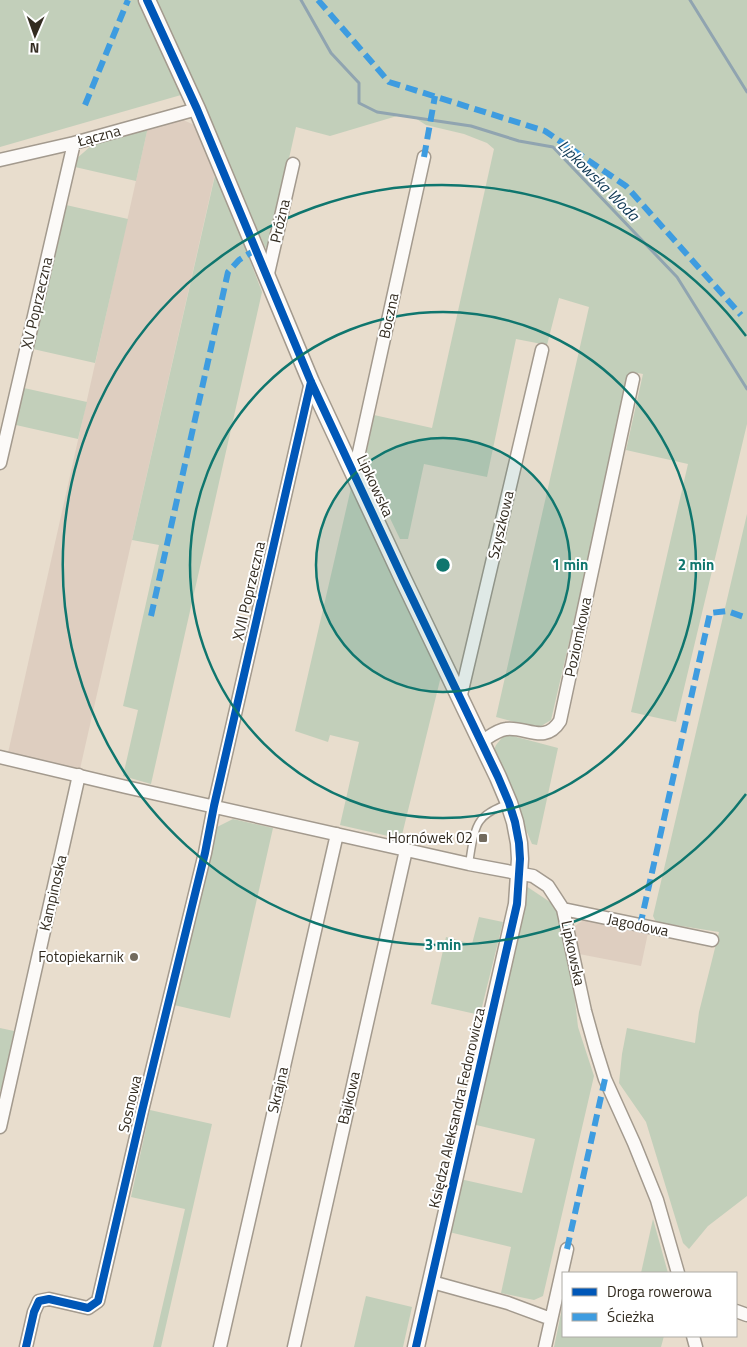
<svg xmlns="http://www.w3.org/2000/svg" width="747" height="1347" viewBox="0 0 747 1347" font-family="'Titillium Web',sans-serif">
	<rect width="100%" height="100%" fill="#e8ddcd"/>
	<path fill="#decec0" d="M181 119 201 128 217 165 80 769 8 753 148 127Z
		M585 919 648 933 641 966 579 954 575 926Z"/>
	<path fill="#c2cfba" d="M0 0H139L181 95 0 147Z
		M154 0H747V424L676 722 631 712 688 464 626 450 643 374 632 372 551 720 538 728 496 717 589 307 559 298 547 345 516 339 487 477 424 464 408 539H400L364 464 374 415 432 428 494 149 487 143 464 134 426 125 415 118 397 116 330 136 296 127 268 253Z
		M148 127 136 181 75 167 76 159 91 146Z
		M216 171 262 292 151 784 123 776 138 710 123 706 159 545 132 540Z
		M66 205 128 219 95 363 33 349Z
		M24 388 87 402 78 439 16 425Z
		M351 488 357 491 442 672 401 839 340 825 359 742 330 735 328 742 295 731Z
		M747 514V1196L708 1226 689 1249 683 1243 646 1122 619 1083 622 1054 627 1028 695 1043 699 1012 719 932 656 922 653 916Z
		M505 734 558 748 537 845 532 844 493 752 496 745Z
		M233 819 273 828 230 1018 174 1005 217 827Z
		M526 886 556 906 572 973 578 1027 594 1076 543 1296 534 1300 501 1293 511 1247 449 1232 460 1179 522 1193 535 1139 472 1124Z
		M479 917 503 922 480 1015 431 1004 446 937 472 944Z
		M0 1028 14 1031 2 1091 0 1090Z
		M150 1110 212 1124 161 1347H153L185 1209 131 1197Z
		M653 1219 668 1273H641Z
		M366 1296 412 1307 403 1347H354Z
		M563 1304V1336H664L661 1347H554Z"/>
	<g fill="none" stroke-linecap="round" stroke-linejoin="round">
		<path stroke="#90a4b0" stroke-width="3" d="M301 0 331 53 359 83V103L377 112 471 126 519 141 553 147 677 277 747 389
			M690 0 747 92"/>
		<defs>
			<path id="service" d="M469 864C471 852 473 830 480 821 486 812 498 808 508 803"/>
			<path id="minor" d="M0 160 74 143 197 109
				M267 278 293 164
				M0 463 74 143
				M354 475 424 157
				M460 699 542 350
				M481 742C489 737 497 730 506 729 526 726 545 745 560 721L633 379
				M0 757 126 787 469 864 533 876 548 886 563 909 585 1011 595 1047 605 1079 634 1143 657 1200 678 1273
				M563 909 712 940
				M0 1127 79 775
				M432 1282 508 1303 551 1319
				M736 1311 747 1315
				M693 1336 696 1347
				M26 1347 34 1312 39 1301 49 1299 88 1308 98 1301 142 1111 205 853 214 806 311 382
				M220 1347 337 834
				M294 1347 406 850
				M545 1347 567 1249"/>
			<path id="tertiary" d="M147 0 197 109 311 382 403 579 498 777 509 803 515 822 519 843 520 859 517 904 416 1347"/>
		</defs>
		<use href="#service" stroke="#a39a8e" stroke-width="9"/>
		<use href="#minor" stroke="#a39a8e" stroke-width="15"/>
		<use href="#tertiary" stroke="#a39a8e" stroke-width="19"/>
		<use href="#service" stroke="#fcfaf8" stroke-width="6"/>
		<use href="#minor" stroke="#fcfaf8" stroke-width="12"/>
		<use href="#tertiary" stroke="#fcfaf8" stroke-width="16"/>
		<path stroke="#3e9ce0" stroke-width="6" stroke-dasharray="12 6" stroke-linecap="butt" d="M318 0 389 82 545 131 626 186 741 315
			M85 105 128 0
			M424 157 435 96
			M151 616 228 272 239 260 255 250
			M640 926 710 613 727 611 747 618
			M567 1249 605 1079"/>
		<defs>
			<path id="cycleway" d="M147 0 197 109 311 382 403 579 498 777 509 803 515 822 519 843 520 859 517 904 416 1347
				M26 1347 34 1312 39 1301 49 1299 88 1308 98 1301 142 1111 205 853 214 806 311 382"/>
		</defs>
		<use href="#cycleway" stroke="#fff" stroke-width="11"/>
		<use href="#cycleway" stroke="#0057b8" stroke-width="8"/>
	</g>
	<circle cx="443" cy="565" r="127" fill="#0f766e" fill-opacity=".12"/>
	<g fill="none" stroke="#0f766e" stroke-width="2.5">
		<circle cx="443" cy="565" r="127"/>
		<circle cx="443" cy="565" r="253"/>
		<path d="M746 794A380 380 0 1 1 746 336"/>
	</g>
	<g fill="#726a5d" stroke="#fff" stroke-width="2">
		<rect x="478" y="833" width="10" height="10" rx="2.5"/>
		<circle cx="134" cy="957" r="5"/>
	</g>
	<g text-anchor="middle" stroke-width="4" stroke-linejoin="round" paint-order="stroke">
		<g font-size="15" fill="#332c21" stroke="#fff">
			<text transform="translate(99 136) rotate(-15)" y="5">Łączna</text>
			<text transform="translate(280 221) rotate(-77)" y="5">Próżna</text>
			<text transform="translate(37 303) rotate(-77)" y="5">XV Poprzeczna</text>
			<text transform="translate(389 316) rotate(-78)" y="5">Boczna</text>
			<text transform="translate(375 486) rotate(65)" y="5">Lipkowska</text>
			<text transform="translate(501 525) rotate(-77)" y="5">Szyszkowa</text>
			<text transform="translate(249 591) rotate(-77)" y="5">XVII Poprzeczna</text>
			<text transform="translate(578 637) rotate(-78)" y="5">Poziomkowa</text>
			<text transform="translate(53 893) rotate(-77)" y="5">Kampinoska</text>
			<text transform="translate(638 925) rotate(12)" y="5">Jagodowa</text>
			<text transform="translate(573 953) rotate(78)" y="5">Lipkowska</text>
			<text transform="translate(278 1090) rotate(-77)" y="5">Skrajna</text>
			<text transform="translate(349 1098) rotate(-77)" y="5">Bajkowa</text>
			<text transform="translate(130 1104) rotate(-77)" y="5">Sosnowa</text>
			<text transform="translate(457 1108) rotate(-77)" y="5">Księdza Aleksandra Fedorowicza</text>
		</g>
		<g font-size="15" fill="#332c21" stroke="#fff" text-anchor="end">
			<text x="473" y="843">Hornówek 02</text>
			<text x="124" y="962">Fotopiekarnik</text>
		</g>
		<g font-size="16" font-style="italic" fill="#103954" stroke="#fff">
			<text transform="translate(599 180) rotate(45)" y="6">Lipkowska Woda</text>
		</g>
	</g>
	<circle cx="443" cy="565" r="8" fill="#0f766e" stroke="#fff" stroke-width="2.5"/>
	<g font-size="15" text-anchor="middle" font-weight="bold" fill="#0f766e" stroke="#fff" stroke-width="4" stroke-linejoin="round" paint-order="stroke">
		<text x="570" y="570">1 min</text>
		<text x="696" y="570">2 min</text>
		<text x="443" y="950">3 min</text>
	</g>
	<rect x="562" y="1272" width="175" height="65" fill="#ffffff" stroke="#adaba6"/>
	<rect x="572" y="1288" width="25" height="8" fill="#0057b8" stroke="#adaba6"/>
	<text x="607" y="1297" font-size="15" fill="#332c21">Droga rowerowa</text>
	<rect x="572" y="1313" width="25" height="8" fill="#3e9ce0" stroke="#adaba6"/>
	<text x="607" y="1322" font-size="15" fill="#332c21">Ścieżka</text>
	<g transform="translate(35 35) rotate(182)" stroke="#ffffff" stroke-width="4" paint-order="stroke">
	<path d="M0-4L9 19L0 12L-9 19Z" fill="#332c21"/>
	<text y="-8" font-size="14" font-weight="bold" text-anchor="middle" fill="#332c21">N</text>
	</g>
</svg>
